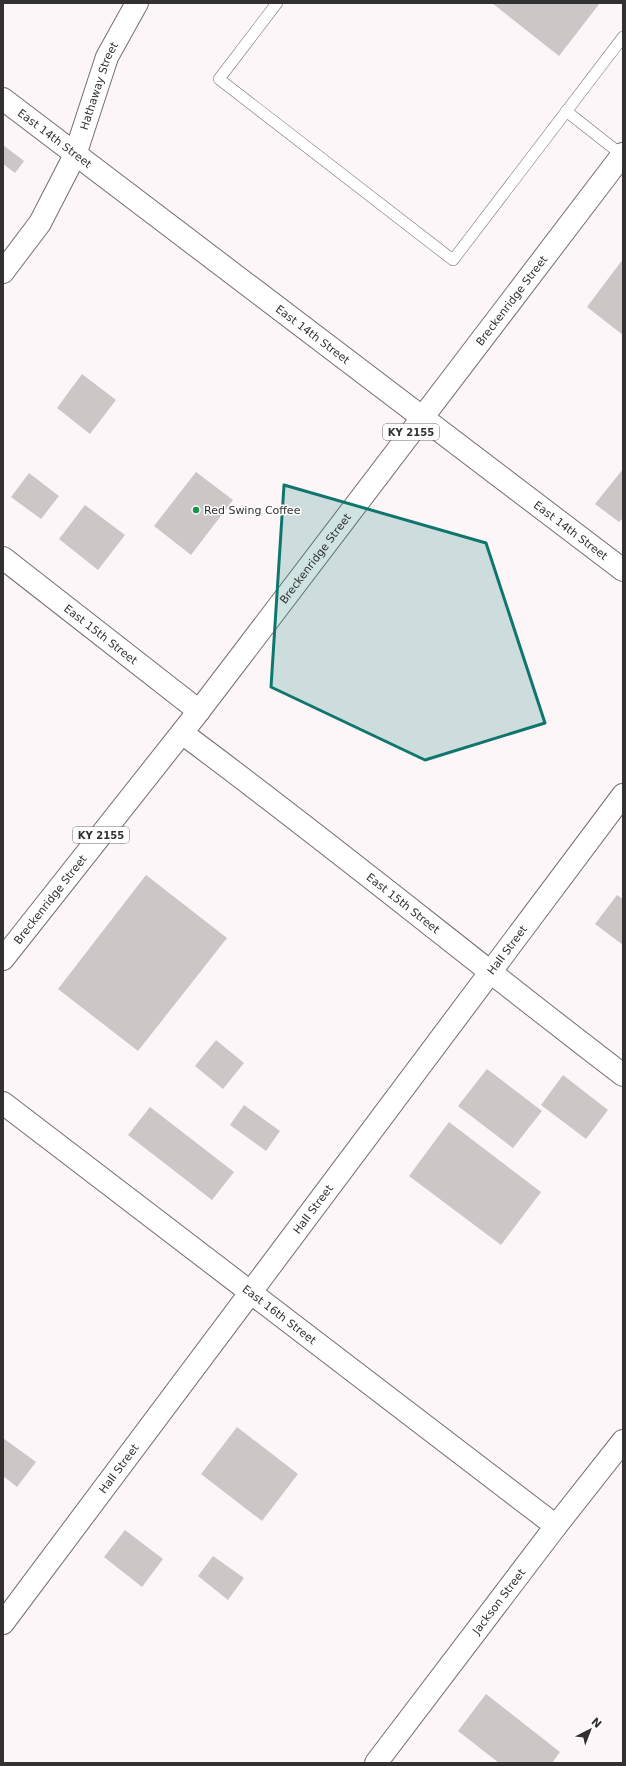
<svg xmlns="http://www.w3.org/2000/svg" width="626" height="1766" viewBox="0 0 626 1766" font-family="'DejaVu Sans',sans-serif">
	<rect width="100%" height="100%" fill="#fdf6f8"/>
	<path fill="#cdc6c7" d="M492 3H600L559 56Z
		M3 145 24 161 15 173 3 164Z
		M623 259V335L587 307Z
		M82 374 116 400 90 434 57 408Z
		M623 469V518L619 522 595 504Z
		M196 472 233 500 191 555 154 526Z
		M29 473 59 496 41 519 11 497Z
		M85 505 125 535 98 570 59 539Z
		M146 875 227 938 138 1051 58 989Z
		M617 895 623 899V945L595 924Z
		M216 1040 244 1063 223 1089 195 1066Z
		M487 1069 542 1111 513 1148 458 1106Z
		M563 1075 608 1110 586 1139 541 1105Z
		M244 1105 280 1131 266 1151 230 1125Z
		M150 1107 234 1172 212 1200 128 1135Z
		M449 1122 541 1192 501 1245 409 1176Z
		M237 1427 298 1474 262 1521 201 1474Z
		M3 1438 36 1462 17 1487 3 1476Z
		M125 1530 163 1559 142 1587 104 1557Z
		M213 1556 244 1578 228 1600 198 1576Z
		M486 1694 560 1752 552 1763H499L458 1731Z"/>
	<g fill="none" stroke-linecap="round" stroke-linejoin="round">
		<defs>
			<path id="lane" d="M277 3 219 79 453 260 623 37
				M566 111 622 155"/>
			<g id="street">
				<path id="s1" d="M3 99 623 570"/>
				<path id="s2" d="M3 272 40 223 75 155 107 57 137 3"/>
				<path id="s3" d="M3 558 199 711"/>
				<path id="s4" d="M182 733C332 844 475 962 623 1075"/>
				<path id="s5" d="M3 1103 556 1526"/>
				<path id="s6" d="M3 1623 623 795"/>
				<path id="s7" d="M376 1763 556 1526 623 1441"/>
			</g>
			<g id="primary">
				<path id="s8" d="M3 959 199 711 623 154"/>
			</g>
		</defs>
		<use href="#lane" stroke="#746e6f" stroke-width="12"/>
		<use href="#street" stroke="#746e6f" stroke-width="24"/>
		<use href="#primary" stroke="#746e6f" stroke-width="24"/>
		<use href="#lane" stroke="#fff" stroke-width="11"/>
		<use href="#street" stroke="#fff" stroke-width="22"/>
		<use href="#primary" stroke="#fff" stroke-width="22"/>
	</g>
	<path fill="#0f766e" fill-opacity="0.2" stroke="#0f766e" stroke-width="3" stroke-linejoin="round" d="M284 485 486 543 545 723 425 760 271 687Z"/>
	<circle fill="#1a914d" stroke="#fff" stroke-width="1.5" cx="196" cy="510" r="4"/>
	<g text-anchor="middle" stroke-width="3" stroke-linejoin="round" paint-order="stroke">
		<g fill="#fff" stroke="#706e6e" stroke-width="1">
			<rect x="383" y="424" width="56" height="16" rx="3"/>
			<rect x="73" y="827" width="56" height="16" rx="3"/>
		</g>
		<g font-size="10" font-weight="bold" fill="#323030">
			<text x="411" y="436">KY 2155</text>
			<text x="101" y="839">KY 2155</text>
		</g>
		<g font-size="11" fill="#323030" stroke="#fff">
			<text dy="4" stroke="none"><textPath href="#s2" startOffset="211">Hathaway Street</textPath></text>
			<text dy="4" stroke="none"><textPath href="#s1" startOffset="65">East 14th Street</textPath></text>
			<text dy="4" stroke="none"><textPath href="#s8" startOffset="832">Breckenridge Street</textPath></text>
			<text dy="4" stroke="none"><textPath href="#s1" startOffset="389">East 14th Street</textPath></text>
			<text dy="4" stroke="none"><textPath href="#s1" startOffset="713">East 14th Street</textPath></text>
			<text dy="4" stroke="none"><textPath href="#s8" startOffset="508">Breckenridge Street</textPath></text>
			<text dy="4" stroke="none"><textPath href="#s3" startOffset="124">East 15th Street</textPath></text>
			<text dy="4" stroke="none"><textPath href="#s8" startOffset="76">Breckenridge Street</textPath></text>
			<text dy="4" stroke="none"><textPath href="#s4" startOffset="279">East 15th Street</textPath></text>
			<text dy="4" stroke="none"><textPath href="#s6" startOffset="841">Hall Street</textPath></text>
			<text dy="4" stroke="none"><textPath href="#s6" startOffset="517">Hall Street</textPath></text>
			<text dy="4" stroke="none"><textPath href="#s5" startOffset="348">East 16th Street</textPath></text>
			<text dy="4" stroke="none"><textPath href="#s6" startOffset="193">Hall Street</textPath></text>
			<text dy="4" stroke="none"><textPath href="#s7" startOffset="203">Jackson Street</textPath></text>
		</g>
		<g font-size="11" fill="#323030" stroke="#fff" text-anchor="start">
			<text x="204" y="514">Red Swing Coffee</text>
		</g>
	</g>
	<rect width="626" height="1766" fill="none" stroke="#323030" stroke-width="8"/>
	<g transform="translate(590 1730) rotate(42)" stroke="#ffffff" stroke-width="3" paint-order="stroke">
	<path d="M0-3L7 15L0 10L-7 15Z" fill="#323030"/>
	<text y="-6" font-size="11" font-weight="bold" text-anchor="middle" fill="#323030">N</text>
	</g>
</svg>
